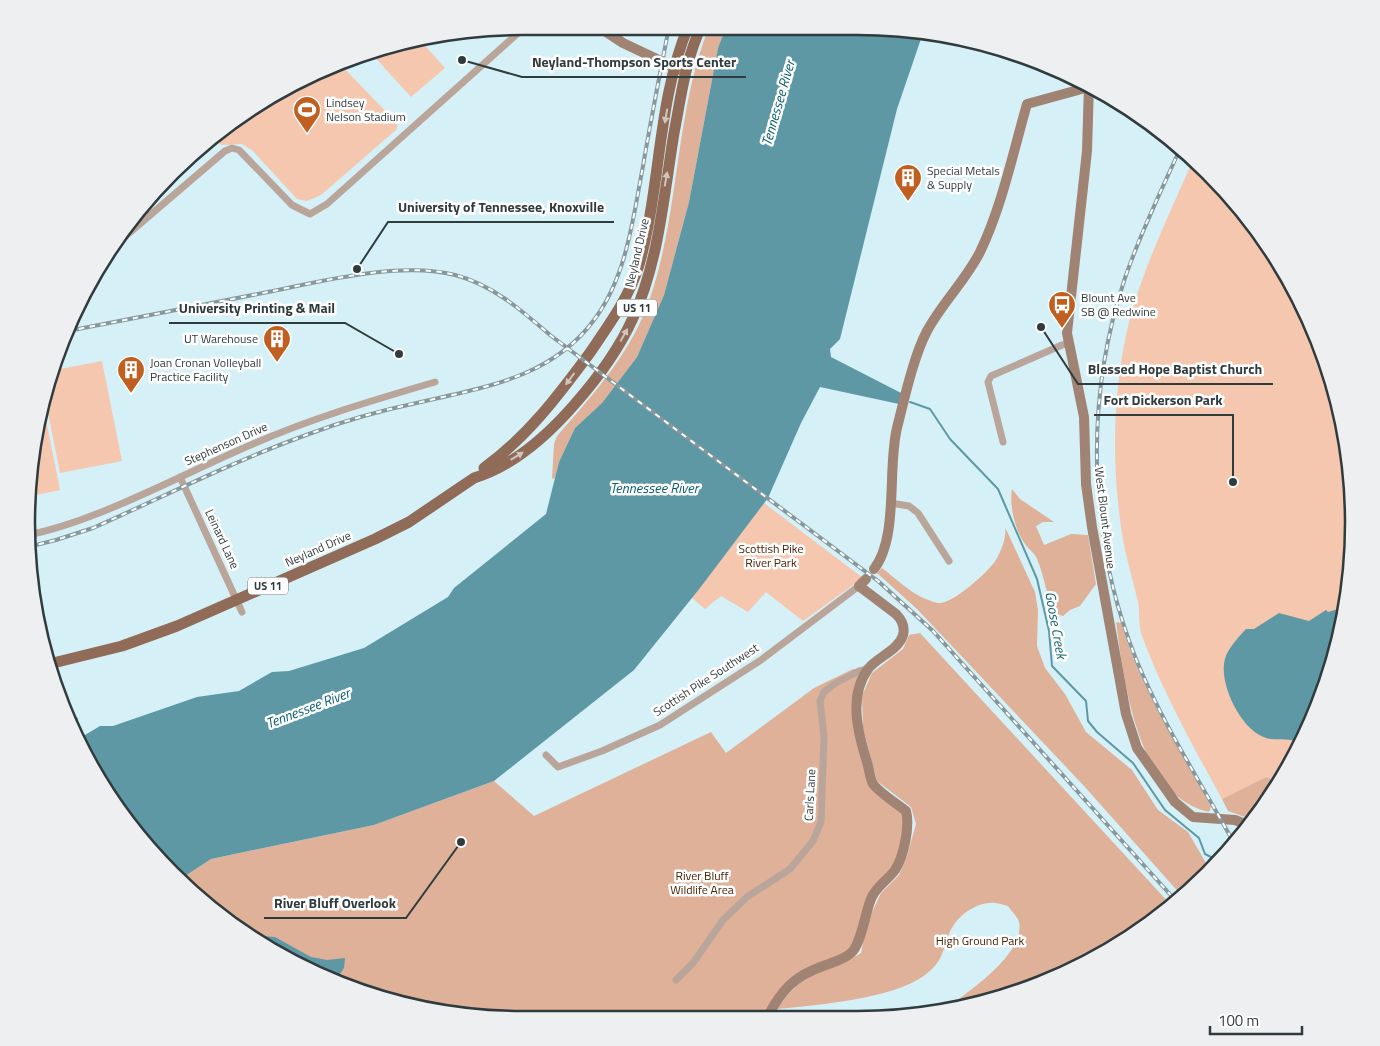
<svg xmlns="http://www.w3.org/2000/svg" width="1380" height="1046" viewBox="0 0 1380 1046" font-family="'Titillium Web',sans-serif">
	<rect width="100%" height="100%" fill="#d5f1f7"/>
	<path fill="#f5c7af" d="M420 40 445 68 411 97 371 53 394 43Z
		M341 65 397 123V129L321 195 307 201 297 199 252 150 242 144 221 145 216 138 274 93Z
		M1193 160 1208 172 1270 247 1316 333 1344 426 1354 523 1344 620 1316 713 1279 782 1266 777 1222 799C1193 746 1163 693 1142 636 1138 624 1140 614 1138 602 1133 581 1127 561 1123 540 1111 467 1112 393 1129 322 1144 265 1170 213 1193 160Z
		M102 361 122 461 60 473 45 398 55 370Z
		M43 404 60 490 31 496 36 426Z
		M764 503 863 578 803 621 766 592 748 612 721 596 705 609 692 598Z"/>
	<path fill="#dfb198" d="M709 27H726L718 48 689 202 664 295 637 357 602 403 575 428 559 462 555 478 552 479 554 444 557 436C594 394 634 349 651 295 680 208 675 112 709 27Z
		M1012 489 1020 499 1054 522H1043L1036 526 1044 545 1071 534 1088 535 1096 584 1080 606 1070 610 1063 616 1056 614C1046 597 1045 578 1037 559 1035 553 1029 550 1025 544 1015 530 1009 506 1012 489Z
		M1005 527 1035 592 1038 610 1037 646 1045 668 1065 694 1086 732 1132 770 1158 810 1188 832 1206 863 1213 868 1182 896 1084 786 917 609 877 573 882 568C899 581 915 598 938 603 952 605 988 572 996 560 1001 551 1007 537 1005 527Z
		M1116 622 1121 623C1141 689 1179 748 1211 807L1209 812C1137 796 1124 681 1116 622Z
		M920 633 1171 905 1133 936 1017 993 944 1010C966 993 1026 954 1019 922 1018 917 1011 911 1008 906 1003 905 995 902 990 903 971 904 953 920 948 937 942 954 941 963 925 975 893 999 817 1005 777 1009 786 996 796 984 811 976 828 967 845 964 861 953L867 923 881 893 899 875 907 856 916 824 911 807 877 781 863 728 862 696 872 673 903 649 909 635Z
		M853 669H861L863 672 855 684 854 690 873 784 906 811 896 869 881 884 853 952 808 972 768 1016 458 1015 363 993 247 936 179 880 211 859 374 825 494 781 534 816 711 732 726 753 814 688Z
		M1266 777 1279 782 1270 799 1253 820 1228 811 1222 799Z"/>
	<path fill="#5d98a4" d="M726 27H889L923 33 897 109 840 339 830 349 831 357 903 394 899 404 820 387 801 423 768 498 700 588 634 670 494 781 374 825 211 859 179 880 110 799 80 738 100 726H113L197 697 239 691 272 672 289 671 364 648 448 597 454 588 546 514 559 462 575 428 602 403 637 357 664 295 689 202 718 48Z
		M1345 607 1344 620 1316 713 1301 742C1289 738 1277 741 1266 738 1242 731 1221 688 1224 664 1225 651 1237 639 1246 629H1254L1279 613 1309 621 1326 610 1328 612Z
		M246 935 275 937 311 957 327 960 345 958 344 968 336 980Z"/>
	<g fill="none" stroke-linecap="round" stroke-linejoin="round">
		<path stroke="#5d98a4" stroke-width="2" d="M910 402 930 409 950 439 998 489 1037 579 1049 631 1052 666 1086 701 1088 721 1097 732 1133 763 1165 810 1199 838 1205 854 1219 861"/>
		<path stroke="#baa59a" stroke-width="7" d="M107 252 225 151 232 148 239 150 292 205 310 214 327 204 526 26
			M1003 442 988 382 991 376 1062 345 1068 344
			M180 477 242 612
			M890 503 909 506 918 513 949 561
			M29 535C103 519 182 474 253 444 312 418 374 400 435 382
			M546 755 558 767 602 751 660 725 761 660 859 586
			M676 980 693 963 723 920 747 897 790 869 813 841 821 822 824 737 820 701 824 692 834 684 859 671 868 669"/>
		<path stroke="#a18373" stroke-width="10" d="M597 26 623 43 680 70
			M1089 85 1087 151 1067 333 1084 417 1086 484 1092 527 1126 714 1137 748 1175 802 1193 817 1235 820 1248 825
			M874 569C899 537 887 468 897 428 904 400 914 355 927 331 942 303 966 280 980 252 1002 206 1013 153 1027 104L1089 87
			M768 1016C782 989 795 976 823 966 833 962 843 960 851 953 861 945 865 913 871 899 875 887 888 880 895 870 904 856 910 826 906 811 896 803 881 794 873 784 870 779 869 768 867 762 858 733 848 697 868 669 877 657 899 650 903 635 905 627 902 620 896 614L859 586 866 579"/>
		<path stroke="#8f6b58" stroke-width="11" d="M484 468C527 437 558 396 589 354 608 326 629 298 639 265 661 187 657 102 688 27
			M49 664 122 646 177 626 375 539 409 522 474 478C513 466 547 436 574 405 597 379 619 349 633 318 659 261 664 194 674 133 681 97 685 61 701 27"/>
		<defs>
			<path id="rail" d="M1180 149C1161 191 1140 234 1125 278 1084 400 1088 539 1136 659 1162 723 1201 783 1234 843
				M68 331C135 318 202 305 268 292 323 281 401 261 455 275 493 285 521 310 550 335L878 581 933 631 1176 901
				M28 547 56 540 93 528C165 496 236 460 309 434 346 420 383 410 421 402 486 387 552 377 594 320 627 276 633 218 643 166 651 119 660 73 669 27
				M71 720 76 719"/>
		</defs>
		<use href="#rail" stroke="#85989d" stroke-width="4"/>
		<use href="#rail" stroke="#fff" stroke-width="2" stroke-dasharray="5.5" stroke-linecap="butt"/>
	</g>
	<defs><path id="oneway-solid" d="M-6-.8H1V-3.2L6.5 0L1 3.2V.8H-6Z" transform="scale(1.25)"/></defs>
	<g fill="#d2c4bc">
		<use href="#oneway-solid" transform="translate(666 116) rotate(100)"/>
		<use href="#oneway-solid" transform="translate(666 179) rotate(-80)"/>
		<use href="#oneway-solid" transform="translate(624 335) rotate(-61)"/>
		<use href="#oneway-solid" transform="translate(570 379) rotate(126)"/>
		<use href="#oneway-solid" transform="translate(517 456) rotate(-31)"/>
	</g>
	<defs>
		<symbol id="stadium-pin" viewBox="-11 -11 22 30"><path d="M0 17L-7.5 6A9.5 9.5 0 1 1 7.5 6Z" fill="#c05f1f" stroke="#fff"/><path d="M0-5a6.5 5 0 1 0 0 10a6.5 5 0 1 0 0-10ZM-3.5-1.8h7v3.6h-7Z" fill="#fff"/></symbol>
		<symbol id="building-pin" viewBox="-11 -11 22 30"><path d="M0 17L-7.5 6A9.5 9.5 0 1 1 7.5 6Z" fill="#c05f1f" stroke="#fff"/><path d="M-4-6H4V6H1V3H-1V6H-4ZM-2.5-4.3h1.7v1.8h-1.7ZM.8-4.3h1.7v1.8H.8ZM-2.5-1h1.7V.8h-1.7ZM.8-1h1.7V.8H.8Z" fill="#fff"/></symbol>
		<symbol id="bus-pin" viewBox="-11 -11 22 30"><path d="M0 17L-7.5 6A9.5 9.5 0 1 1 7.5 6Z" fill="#c05f1f" stroke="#fff"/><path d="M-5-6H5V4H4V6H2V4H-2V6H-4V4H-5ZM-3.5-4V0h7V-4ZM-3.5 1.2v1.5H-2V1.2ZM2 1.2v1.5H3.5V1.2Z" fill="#fff"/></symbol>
	</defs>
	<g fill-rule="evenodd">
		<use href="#stadium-pin" x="291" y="94" width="32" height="43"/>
		<use href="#building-pin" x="892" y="162" width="32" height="43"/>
		<use href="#bus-pin" x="1046" y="289" width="32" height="43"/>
		<use href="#building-pin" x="261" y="323" width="32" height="43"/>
		<use href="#building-pin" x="115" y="354" width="32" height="43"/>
	</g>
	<g text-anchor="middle" stroke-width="5" stroke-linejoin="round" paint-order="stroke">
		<g fill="#fff" stroke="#6e7678" stroke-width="1">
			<rect x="617" y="299.5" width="40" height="17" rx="4"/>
			<rect x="248" y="577.5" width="40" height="17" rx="4"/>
		</g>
		<g font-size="11" font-weight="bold" fill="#303b3e">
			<text x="637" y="312">US 11</text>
			<text x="268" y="590">US 11</text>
		</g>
		<g font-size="12" fill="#303b3e" stroke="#fff" text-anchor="start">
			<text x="326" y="107">Lindsey<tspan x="326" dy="14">Nelson Stadium</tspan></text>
			<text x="927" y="175">Special Metals<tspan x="927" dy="14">&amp; Supply</tspan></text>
			<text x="1081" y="302">Blount Ave<tspan x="1081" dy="14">SB @ Redwine</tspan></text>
			<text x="258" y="343" text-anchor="end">UT Warehouse</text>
			<text x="150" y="367">Joan Cronan Volleyball<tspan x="150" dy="14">Practice Facility</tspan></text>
		</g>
		<g font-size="12" fill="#303b3e" stroke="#fff">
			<text transform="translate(637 253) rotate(-77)" y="4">Neyland Drive</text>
			<text transform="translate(226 444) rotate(-24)" y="4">Stephenson Drive</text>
			<text transform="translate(1105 518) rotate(83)" y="4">West Blount Avenue</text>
			<text transform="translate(222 539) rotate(65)" y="4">Leinard Lane</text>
			<text transform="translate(318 549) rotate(-24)" y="4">Neyland Drive</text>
			<text transform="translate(706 680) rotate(-33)" y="4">Scottish Pike Southwest</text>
			<text transform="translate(810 795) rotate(-87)" y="4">Carls Lane</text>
		</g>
		<g font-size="12" fill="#4b2105" stroke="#fff">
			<text x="771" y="553">Scottish Pike<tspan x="771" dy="14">River Park</tspan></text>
			<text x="702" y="880">River Bluff<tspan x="702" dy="14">Wildlife Area</tspan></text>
			<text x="980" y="945">High Ground Park</text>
		</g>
		<g font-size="14" font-style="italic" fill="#0a5f6d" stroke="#fff">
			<text transform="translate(778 103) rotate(-74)" y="5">Tennessee River</text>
			<text x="654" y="493">Tennessee River</text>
			<text transform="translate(1056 625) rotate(80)" y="5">Goose Creek</text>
			<text transform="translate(308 708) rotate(-21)" y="5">Tennessee River</text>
		</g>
	</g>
	<path d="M0 0H1380V1046H0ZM523 35H857A488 488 0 0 1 1345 523V523A488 488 0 0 1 857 1011H523A488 488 0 0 1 35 523V523A488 488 0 0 1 523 35Z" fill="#eeeff0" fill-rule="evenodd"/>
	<path fill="none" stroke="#303b3e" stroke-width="2.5" d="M523 35H857A488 488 0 0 1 1345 523V523A488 488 0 0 1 857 1011H523A488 488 0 0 1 35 523V523A488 488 0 0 1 523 35Z"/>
	<path fill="none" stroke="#303b3e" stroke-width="2" d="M462 60L522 77H746M357 269L388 222H614M399 354L345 323H169M1041 327L1078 384H1273M1233 482L1233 415H1094M461 842L406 918H264"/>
	<g fill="#303b3e" stroke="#fff" stroke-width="2">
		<circle cx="462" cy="60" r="5"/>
		<circle cx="357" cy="269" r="5"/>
		<circle cx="399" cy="354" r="5"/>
		<circle cx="1041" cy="327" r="5"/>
		<circle cx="1233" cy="482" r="5"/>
		<circle cx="461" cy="842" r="5"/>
	</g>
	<g font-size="14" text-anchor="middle" font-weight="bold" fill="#303b3e" stroke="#fff" stroke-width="5" stroke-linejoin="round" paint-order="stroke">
		<text x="634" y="67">Neyland-Thompson Sports Center</text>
		<text x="501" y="212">University of Tennessee, Knoxville</text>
		<text x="257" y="313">University Printing &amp; Mail</text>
		<text x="1175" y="374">Blessed Hope Baptist Church</text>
		<text x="1163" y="405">Fort Dickerson Park</text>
		<text x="335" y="908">River Bluff Overlook</text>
	</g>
	<path d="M1210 1026v8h92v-8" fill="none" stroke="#303b3e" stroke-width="2.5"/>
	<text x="1218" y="1026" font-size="15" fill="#303b3e" stroke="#ffffff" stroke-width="4" paint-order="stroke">100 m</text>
</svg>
